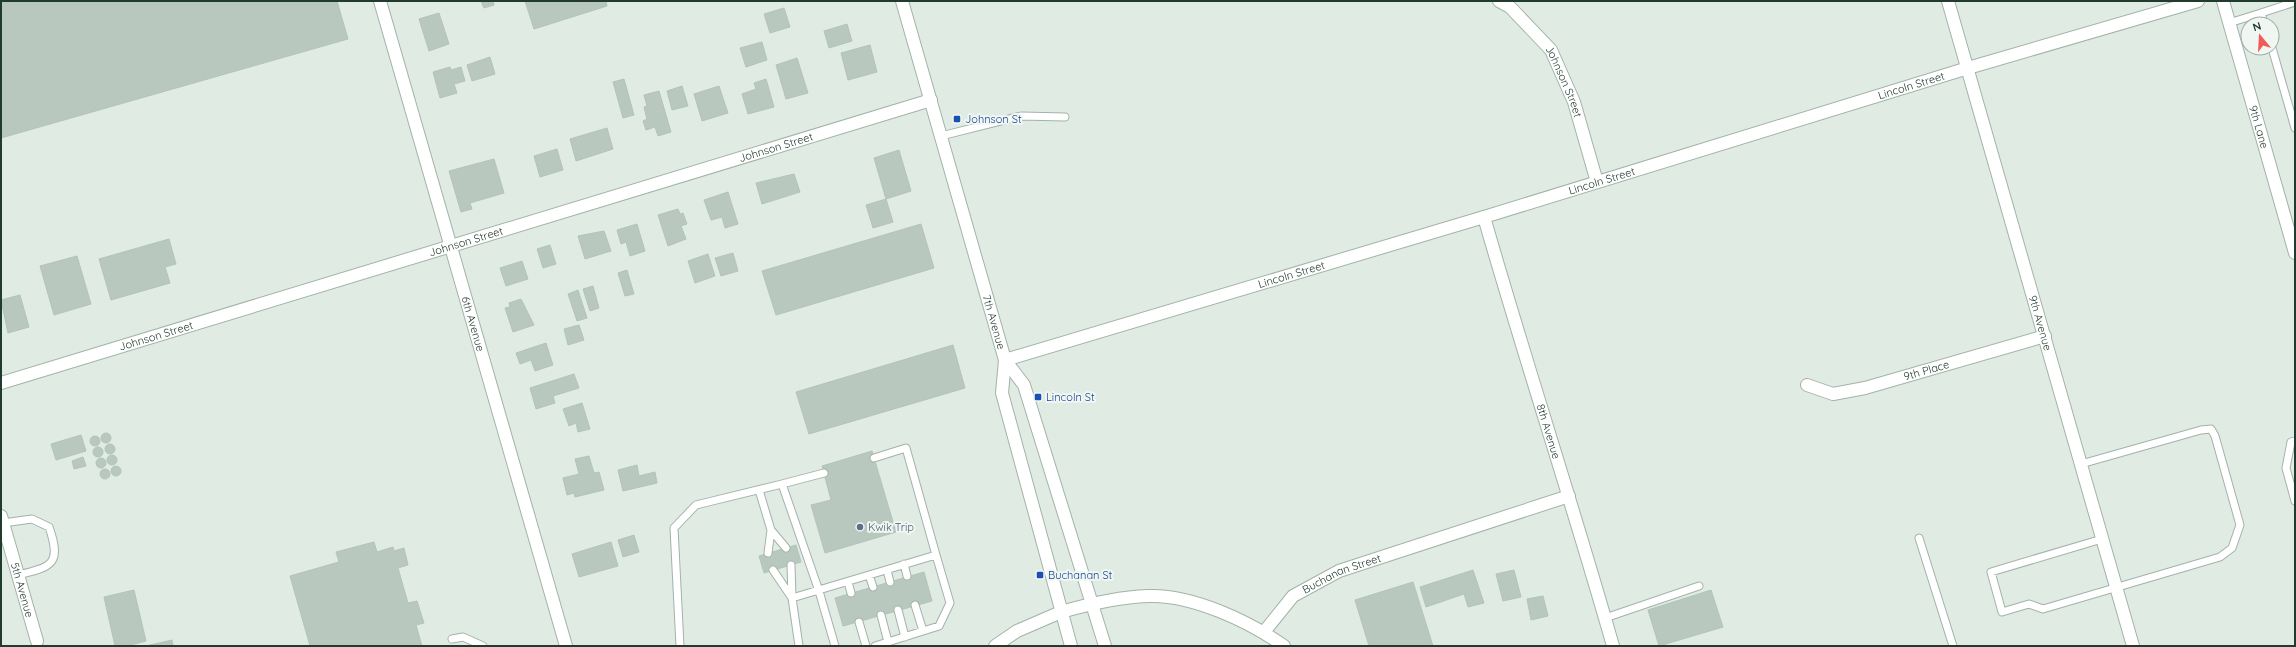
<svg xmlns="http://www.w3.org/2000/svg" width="2296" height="647" viewBox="0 0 2296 647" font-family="Quicksand,sans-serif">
	<rect width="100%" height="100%" fill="#e0ebe3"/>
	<path fill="#b8c8bf" stroke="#b2c4b9" d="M1 1H337L348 39 1 138Z
		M481 1H493L494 5 484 8Z
		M525 1H606L607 6 534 29Z
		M784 8 790 27 770 33 764 14Z
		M439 13 449 44 429 51 419 19Z
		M847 24 852 41 829 48 824 31Z
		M762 42 767 60 746 67 740 48Z
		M870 45 877 72 848 80 841 53Z
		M490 57 495 74 472 81 467 65Z
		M797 58 808 93 786 99 776 65Z
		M450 67 451 70 461 67 465 81 454 84 457 93 440 98 433 72Z
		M624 79 634 115 623 118 613 82Z
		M766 79 774 107 748 114 742 94 756 89 754 83Z
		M682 86 688 106 672 110 667 91Z
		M719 86 728 113 702 121 694 94Z
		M659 91 671 132 658 136 655 127 646 130 643 121 647 119 644 107 647 106 644 95Z
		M607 128 613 149 576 161 570 139Z
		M557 149 563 170 540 177 534 156Z
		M899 150 911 191 886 199 874 158Z
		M494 159 504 193 470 203 472 209 461 212 449 171Z
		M794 174 800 192 762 204 756 183Z
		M728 192 738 224 725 228 722 217 711 220 704 200Z
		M886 199 893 222 873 228 866 205Z
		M678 209 680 214 683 213 687 224 681 226 686 239 668 246 658 215Z
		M637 224 645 251 630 256 626 242 621 244 617 230Z
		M921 224 934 268 776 315 762 271Z
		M604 231 611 251 585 259 578 236Z
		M169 239 176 264 165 267 170 283 111 300 99 259Z
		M550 245 556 264 543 268 537 249Z
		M733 253 738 271 721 276 715 258Z
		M708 254 715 276 695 283 688 261Z
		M77 256 91 304 54 315 40 266Z
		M522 261 528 279 506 286 500 268Z
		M627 270 634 294 625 296 618 273Z
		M593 286 599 308 590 311 583 289Z
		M578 290 587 318 577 321 568 294Z
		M20 295 29 327 8 333 1 300Z
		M521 299 534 325 513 332 505 308 510 307 509 303Z
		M579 325 584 340 568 345 564 329Z
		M546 343 553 365 535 371 531 360 520 364 516 353Z
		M953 345 965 388 809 434 796 392Z
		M574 374 579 388 553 396 555 403 536 409 530 388Z
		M582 403 590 429 578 432 576 423 569 426 563 409Z
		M101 438a5 5 0 1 1 10 0a5 5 0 1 1-10 0Z
		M81 435 86 451 56 460 51 444Z
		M90 441a5 5 0 1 1 10 0a5 5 0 1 1-10 0Z
		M105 449a5 5 0 1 1 10 0a5 5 0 1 1-10 0Z
		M93 452a5 5 0 1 1 10 0a5 5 0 1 1-10 0Z
		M872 451 896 532 825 553 811 505 831 500 822 466Z
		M107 460a5 5 0 1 1 10 0a5 5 0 1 1-10 0Z
		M589 456 594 473 599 472 604 490 575 497 574 493 567 495 563 478 579 474 575 459Z
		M83 457 86 466 74 469 72 461Z
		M96 463a5 5 0 1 1 10 0a5 5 0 1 1-10 0Z
		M637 465 639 476 655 472 657 483 623 491 618 470Z
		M111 471a5 5 0 1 1 10 0a5 5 0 1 1-10 0Z
		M100 474a5 5 0 1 1 10 0a5 5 0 1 1-10 0Z
		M634 535 639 552 623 557 618 540Z
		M374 542 377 552 393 547 394 551 404 548 408 565 398 568 408 603 417 601 424 623 416 625 422 646H310L290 576 339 562 336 552Z
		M611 542 618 566 579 577 572 554Z
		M796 545 801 562 764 573 759 556Z
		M1473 570 1484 603 1468 607 1464 594 1426 607 1420 587Z
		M1514 570 1521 597 1503 601 1496 574Z
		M924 572 932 601 843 626 835 598Z
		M1413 582 1433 646H1369L1355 600Z
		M134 590 146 641 127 646H115L104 597Z
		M1711 590 1723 627 1659 646 1648 610Z
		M1543 596 1548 616 1531 620 1527 599Z
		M172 640 173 646H146Z"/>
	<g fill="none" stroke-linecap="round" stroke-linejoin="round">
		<defs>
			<path id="service" d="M2229 23 2261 13
				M2264 24 2261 13 2295 2
				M2272 48 2295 128
				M941 136 1021 116 1065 117
				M2295 441 2291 442 2286 468 2295 501
				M874 458 906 448 936 555
				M2081 464 2201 430 2211 429 2215 436 2240 525 2232 548 2220 557 2043 609 2029 604 2002 612 1991 572 2102 539
				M782 484 824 473
				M759 490 771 530 786 548
				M3 523 32 519 49 527C62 564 52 567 18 575
				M1919 538 1953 646
				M768 553 771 530
				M904 564 907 576
				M791 565 792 598 799 646
				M773 570 792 598
				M887 570 890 582
				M869 575 873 587
				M848 582 851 593
				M792 598 936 555 950 603 939 626 888 642 881 615
				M915 605 923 631
				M898 610 905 637
				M1605 618 1699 586
				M859 622 866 646
				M452 639 463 637 483 646
				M680 646 674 528 696 505 782 484 819 591 835 646
				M875 646 888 642 889 646"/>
			<g id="minor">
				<path id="s1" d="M380 1 566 646"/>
				<path id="s2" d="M1499 1 1510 7 1551 50 1574 102 1597 182"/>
				<path id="s3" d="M1948 1 2133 646"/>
				<path id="s4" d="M2223 1 2295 253"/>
				<path id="s5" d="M1484 217C1525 360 1572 502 1613 646"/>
				<path id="s6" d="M1005 360 1484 217 1968 68 2198 1"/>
				<path id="s7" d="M1 383 931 100"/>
				<path id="s8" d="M1807 385 1833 394 1865 388 2045 336"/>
				<path id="s9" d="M1 516 37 641"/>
				<path id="s10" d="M1264 632 1293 596 1339 571 1569 496"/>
				<path d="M995 646 1017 631 1061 612"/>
			</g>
			<g id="tertiary">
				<path id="s11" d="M902 1 1005 360 1002 393 1071 646"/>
				<path d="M1005 360 1024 385 1105 646"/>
				<path d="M1061 612C1089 604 1119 597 1148 596 1192 594 1250 622 1284 646"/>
			</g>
		</defs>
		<use href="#service" stroke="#a3b3a9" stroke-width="9"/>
		<use href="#minor" stroke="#a3b3a9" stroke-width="14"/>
		<use href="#tertiary" stroke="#a3b3a9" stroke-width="14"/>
		<use href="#service" stroke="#fff" stroke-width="7"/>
		<use href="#minor" stroke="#fff" stroke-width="12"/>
		<use href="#tertiary" stroke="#fff" stroke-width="12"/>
	</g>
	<g fill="#1a4fb4" stroke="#f0f7f2" stroke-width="1.5">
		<rect x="953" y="115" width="8" height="8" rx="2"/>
		<rect x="1034" y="393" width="8" height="8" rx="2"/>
		<rect x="1036" y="571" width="8" height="8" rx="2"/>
	</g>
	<circle fill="#5c6f8a" stroke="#f0f7f2" stroke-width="1.5" cx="860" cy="527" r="4"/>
	<g text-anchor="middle" stroke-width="4" stroke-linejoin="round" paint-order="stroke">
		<g font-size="11" fill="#213b2e" stroke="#f0f7f2">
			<text dy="4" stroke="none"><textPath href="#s2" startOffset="106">Johnson Street</textPath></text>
			<text dy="4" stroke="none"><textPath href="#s6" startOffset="947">Lincoln Street</textPath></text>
			<text dy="4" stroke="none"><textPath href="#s4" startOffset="131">9th Lane</textPath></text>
			<text dy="4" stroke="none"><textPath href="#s7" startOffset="810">Johnson Street</textPath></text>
			<text dy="4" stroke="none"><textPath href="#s6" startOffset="623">Lincoln Street</textPath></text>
			<text dy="4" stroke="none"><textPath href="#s7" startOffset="486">Johnson Street</textPath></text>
			<text dy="4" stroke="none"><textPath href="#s6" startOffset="299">Lincoln Street</textPath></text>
			<text dy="4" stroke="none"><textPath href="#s11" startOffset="334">7th Avenue</textPath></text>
			<text dy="4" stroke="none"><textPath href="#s3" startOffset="335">9th Avenue</textPath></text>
			<text dy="4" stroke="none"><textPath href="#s1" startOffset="336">6th Avenue</textPath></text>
			<text dy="4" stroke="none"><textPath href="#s7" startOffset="162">Johnson Street</textPath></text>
			<text dy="4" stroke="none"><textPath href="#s8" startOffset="124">9th Place</textPath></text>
			<text dy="4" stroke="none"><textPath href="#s5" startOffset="224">8th Avenue</textPath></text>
			<text dy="4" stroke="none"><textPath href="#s10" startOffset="100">Buchanan Street</textPath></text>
			<text dy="4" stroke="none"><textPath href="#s9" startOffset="77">5th Avenue</textPath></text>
		</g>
		<g font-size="11" fill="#164399" stroke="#f0f7f2" text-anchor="start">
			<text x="965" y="123">Johnson St</text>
			<text x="1046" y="401">Lincoln St</text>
			<text x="1048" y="579">Buchanan St</text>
		</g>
		<g font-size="11" fill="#4e5e75" stroke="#f0f7f2" text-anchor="start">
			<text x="868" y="531">Kwik Trip</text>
		</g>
	</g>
	<rect width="2296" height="647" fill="none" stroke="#213b2e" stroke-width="4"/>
	<g transform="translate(2260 36) rotate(342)"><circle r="19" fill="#f0f7f2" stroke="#9daca4"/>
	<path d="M0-3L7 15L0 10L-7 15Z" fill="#f15a57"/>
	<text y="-6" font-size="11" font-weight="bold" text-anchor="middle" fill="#213b2e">N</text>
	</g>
</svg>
